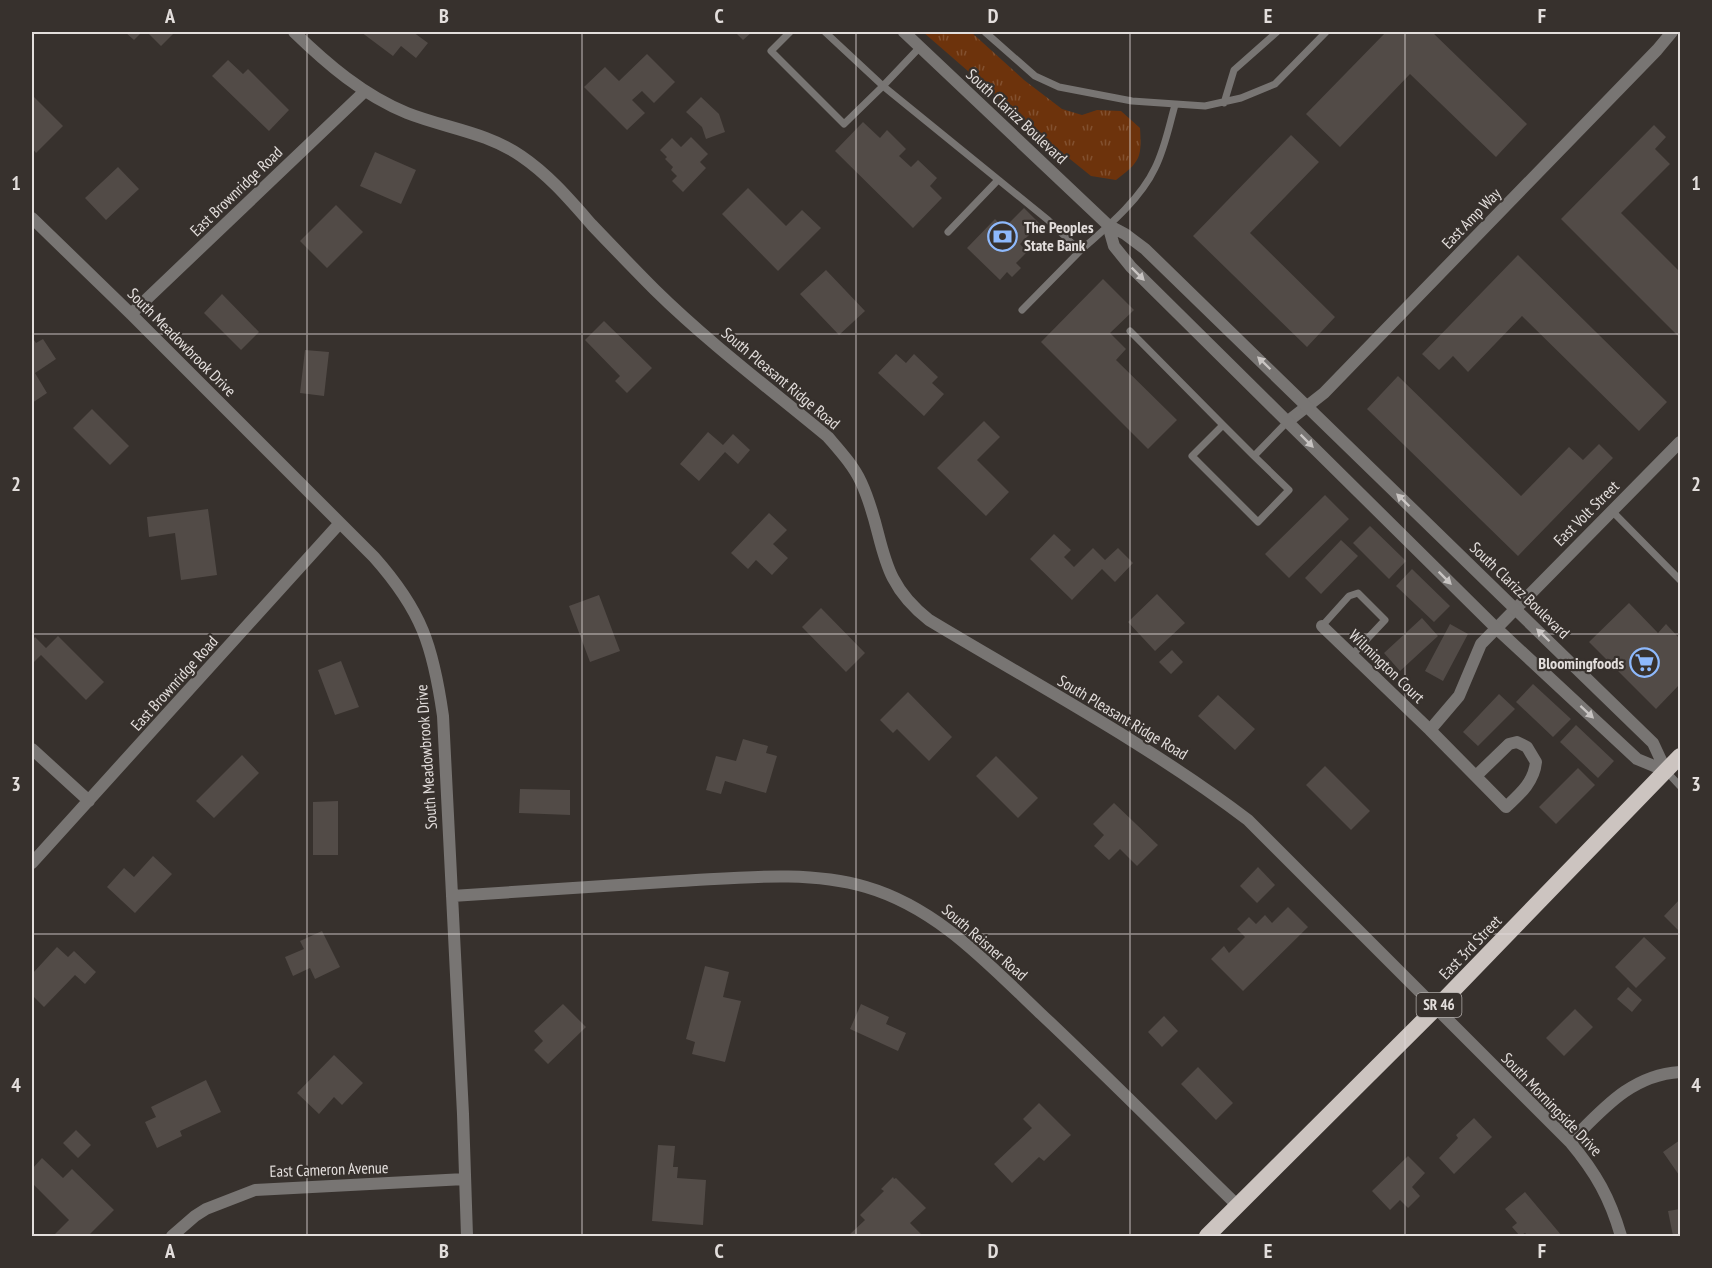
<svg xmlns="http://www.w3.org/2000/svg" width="1712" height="1268" viewBox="0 0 1712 1268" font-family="'PT Sans Narrow',sans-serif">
	<defs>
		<pattern id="grass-tufts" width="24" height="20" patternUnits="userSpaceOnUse" patternTransform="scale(1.5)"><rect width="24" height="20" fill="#6d330c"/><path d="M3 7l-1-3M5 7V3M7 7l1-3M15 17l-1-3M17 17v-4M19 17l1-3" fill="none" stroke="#82502f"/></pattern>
	</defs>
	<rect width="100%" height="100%" fill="#37312d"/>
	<path fill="url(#grass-tufts)" d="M923 32H971L1024 80 1062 109 1082 115 1097 110 1121 111 1140 128C1142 158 1140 162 1116 180L1091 176 1060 151Z"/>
	<path fill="#524b47" d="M125 32H142L134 40Z
		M147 32H175L161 46Z
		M361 32H413L428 43 416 58 401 46 393 56Z
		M735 32H752L743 40Z
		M1386 32H1432L1527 124 1496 157 1410 74 1340 147 1306 114Z
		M647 54 675 82 654 103 642 91 632 100 645 113 627 130 584 87 605 67 619 81Z
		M228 60 243 74 248 69 289 110 269 131 212 76Z
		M32 95 63 126 36 153 32 148Z
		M701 97 719 114 725 132 706 139 702 127 686 112Z
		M863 122 880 138 887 130 906 149 899 156 911 167 918 160 937 178 930 186 942 198 913 228 835 151Z
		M1654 125 1666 137 1655 149 1670 164 1621 213 1680 272V338L1561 219Z
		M1291 135 1319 162 1250 233 1335 317 1307 347 1193 236Z
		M691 137 708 154 700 162 706 168 683 192 672 181 677 176 671 170 673 167 665 159 667 157 660 150 672 138 681 147Z
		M375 152 416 170 401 204 360 186Z
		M118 167 139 189 106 220 85 198Z
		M748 188 786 226 802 210 821 228 778 271 722 214Z
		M336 205 363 232 327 268 300 241Z
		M1024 208 1040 224 1020 244 1027 252 1016 263 1021 268 1012 277 1007 272 1000 280 967 248 995 219 1004 228Z
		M1518 255 1667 402 1639 431 1522 316 1468 372 1453 356 1439 370 1422 354Z
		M826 270 865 311 839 335 800 294Z
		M1103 279 1134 310 1110 333 1126 349 1116 360 1177 420 1148 449 1041 342Z
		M222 294 259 332 241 350 204 313Z
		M604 321 652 368 627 393 615 381 620 376 585 340Z
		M32 337 36 343 43 339 56 359 35 373 47 393 32 403Z
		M305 350 329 352 324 396 300 393Z
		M896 354 906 363 914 354 938 377 932 383 944 394 924 416 878 373Z
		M1398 376 1521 496 1569 447 1583 460 1599 444 1613 458 1518 556 1367 409Z
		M92 409 129 446 110 465 73 428Z
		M984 421 1000 437 977 460 1009 492 986 516 937 468Z
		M708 432 723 445 733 434 750 450 738 464 725 452 699 481 680 464Z
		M1325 495 1349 519 1289 578 1265 554Z
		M208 509 217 575 181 580 175 533 149 537 147 517Z
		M769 513 787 530 773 544 788 558 772 575 756 560 748 569 731 553Z
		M1370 526 1406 561 1389 579 1353 543Z
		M1054 534 1071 550 1064 557 1074 567 1093 548 1105 560 1118 548 1133 563 1115 582 1102 569 1072 600 1030 559Z
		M1341 540 1358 556 1321 594 1305 578Z
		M1412 569 1450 606 1434 622 1396 586Z
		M1157 594 1185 623 1155 651 1128 622Z
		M599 595 620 651 590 662 569 606Z
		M1629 603 1658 633 1666 624 1680 639V684L1656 709 1589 642Z
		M821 608 865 653 846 672 802 627Z
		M1422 618 1438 636 1400 671 1384 653Z
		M1450 624 1468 634 1443 681 1425 671Z
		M58 636 104 682 86 700 41 655 33 663 32 661V641L35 637 46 648Z
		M1172 650 1183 662 1171 674 1159 662Z
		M341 661 359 707 335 715 318 670Z
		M1533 684 1571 719 1553 737 1516 702Z
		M908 692 952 737 929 761 897 729 893 733 880 720Z
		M1499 694 1515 709 1478 746 1463 732Z
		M1218 695 1255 729 1235 750 1198 716Z
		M1576 725 1614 761 1598 778 1560 742Z
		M743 739 768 746 766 753 777 756 766 793 725 781 721 794 706 790 716 756 736 761Z
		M242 755 259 773 214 818 196 801Z
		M996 756 1038 798 1018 818 976 776Z
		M1325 766 1370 811 1351 830 1306 785Z
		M1578 768 1595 785 1556 824 1539 807Z
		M520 789 570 790V815L519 813Z
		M338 801V855H313V802Z
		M1114 803 1158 845 1137 866 1120 849 1109 860 1094 846 1104 835 1093 824Z
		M153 856 172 874 135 913 107 887 124 868 134 877Z
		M1258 867 1275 885 1257 903 1240 886Z
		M1680 899V932L1664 916Z
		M1288 907 1308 927 1243 991 1211 959 1224 946 1229 953 1245 937 1237 929 1249 917 1256 924 1265 915 1272 923Z
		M322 931 340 967 315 979 310 968 293 976 285 957 304 949 300 941Z
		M1644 937 1666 958 1636 988 1615 967Z
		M57 947 68 957 74 951 96 972 85 984 75 975 44 1007 32 995V974Z
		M705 966 729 972 723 997 741 1001 725 1062 692 1054 695 1042 686 1039Z
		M1628 987 1642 1000 1632 1012 1617 999Z
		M563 1004 586 1027 548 1064 534 1050 543 1041 534 1031Z
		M861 1004 889 1017 886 1024 906 1033 898 1051 850 1029Z
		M1575 1009 1593 1027 1564 1056 1546 1038Z
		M1164 1016 1178 1031 1162 1047 1148 1032Z
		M334 1055 363 1083 342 1105 334 1097 319 1114 297 1093Z
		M1198 1067 1233 1103 1216 1120 1181 1084Z
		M206 1080 221 1112 180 1131 182 1136 157 1148 145 1122 156 1117 151 1107Z
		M1039 1103 1071 1135 1044 1161 1039 1157 1012 1183 994 1164 1032 1128 1023 1119Z
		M1474 1118 1492 1137 1454 1174 1439 1158 1458 1138 1456 1135Z
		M76 1130 91 1145 78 1158 63 1143Z
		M1680 1140V1174L1679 1175 1663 1152Z
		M658 1145 675 1146 673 1167H678L677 1178 706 1180 703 1225 652 1221Z
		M1408 1156 1425 1173 1412 1187 1420 1196 1408 1208 1400 1200 1390 1210 1372 1191Z
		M42 1158 63 1178 72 1169 114 1210 88 1236H53L69 1220 32 1183V1169Z
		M893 1177 894 1179 896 1178 926 1208 910 1223 923 1236H848L865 1220 860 1215 884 1191 881 1189Z
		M1525 1192 1562 1236H1528L1525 1233 1520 1236 1512 1227 1517 1223 1505 1209Z
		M1680 1209V1236H1673L1668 1211Z"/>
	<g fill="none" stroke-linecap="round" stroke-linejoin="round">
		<path stroke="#787573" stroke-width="7" d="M790 32 771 51 844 124 883 86 825 32
			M985 32 1035 76 1059 87 1132 101 1205 106 1241 98 1275 84 1326 32
			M920 47 883 86 1048 220 1080 251C1106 228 1140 200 1155 168 1165 148 1169 126 1175 105
			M1224 103 1234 70 1277 32
			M948 232 998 180
			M1022 310 1080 251
			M1130 331 1223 425
			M1254 456 1223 425 1192 456 1258 522 1289 490 1254 456 1287 422
			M1612 511 1680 580
			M1322 626 1349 596 1358 593 1385 620 1352 655
			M1666 771 1680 786"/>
		<path stroke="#787573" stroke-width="12" d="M294 32C327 64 363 95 407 113 445 128 486 132 521 156 549 175 570 200 592 225 613 247 634 269 655 290 709 343 770 389 828 437 840 451 853 465 861 482 887 538 874 577 929 620 1037 685 1148 744 1248 820L1570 1142C1596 1173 1610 1198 1621 1236
			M32 218 131 314 374 557C422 611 433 646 443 716L463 1114 467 1236
			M131 314 364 92
			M1287 422 1324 393 1657 50 1672 32
			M1322 626 1430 730 1506 807C1520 794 1534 782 1536 762L1527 747 1517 742 1509 744 1476 776
			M1430 730 1459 696 1481 644 1680 442
			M32 749 89 801
			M32 863 339 524
			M452 896C528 891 604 886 680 881 740 878 807 870 866 887 938 908 988 964 1041 1014 1108 1077 1172 1142 1238 1206
			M1570 1142C1603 1109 1631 1075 1680 1072
			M172 1236 195 1216 206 1209 255 1190 465 1179"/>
		<path stroke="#787573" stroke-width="12" d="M904 32 1108 225 1125 234 1145 249 1653 743 1666 771
			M1108 225 1114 246 1131 267 1496 628 1637 759 1666 771"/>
		<path stroke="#ccc4c0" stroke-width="16" d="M1207 1236 1435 1009 1680 756"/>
	</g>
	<defs><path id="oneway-solid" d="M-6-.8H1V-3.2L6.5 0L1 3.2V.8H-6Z" transform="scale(1.5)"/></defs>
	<g fill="#c8c4c2">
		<use href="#oneway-solid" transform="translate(1138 274) rotate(45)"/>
		<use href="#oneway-solid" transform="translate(1264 363) rotate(-136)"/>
		<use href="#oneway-solid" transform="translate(1307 441) rotate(45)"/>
		<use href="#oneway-solid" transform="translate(1403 500) rotate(-136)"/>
		<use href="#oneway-solid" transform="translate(1445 578) rotate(45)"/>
		<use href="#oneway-solid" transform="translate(1543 635) rotate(-136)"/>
		<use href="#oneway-solid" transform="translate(1587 712) rotate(43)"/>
	</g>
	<path fill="none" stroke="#e3dedc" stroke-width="1.5" stroke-opacity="0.55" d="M307 32V1236M582 32V1236M856 32V1236M1130 32V1236M1405 32V1236M32 334H1680M32 634H1680M32 934H1680"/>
	<defs>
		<symbol id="bank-ring" viewBox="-11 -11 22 22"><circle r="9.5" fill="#37312d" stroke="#8eb9fc" stroke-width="1.5"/><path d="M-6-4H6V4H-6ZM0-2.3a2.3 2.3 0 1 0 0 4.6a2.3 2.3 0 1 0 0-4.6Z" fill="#8eb9fc"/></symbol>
		<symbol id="supermarket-ring" viewBox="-11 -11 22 22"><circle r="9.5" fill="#37312d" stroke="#8eb9fc" stroke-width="1.5"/><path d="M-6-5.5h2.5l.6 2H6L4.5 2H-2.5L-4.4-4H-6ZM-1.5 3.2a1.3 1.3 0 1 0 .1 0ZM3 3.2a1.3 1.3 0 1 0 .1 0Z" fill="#8eb9fc"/></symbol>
	</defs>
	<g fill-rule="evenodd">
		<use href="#bank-ring" x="986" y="220" width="33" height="33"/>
		<use href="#supermarket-ring" x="1628" y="646" width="33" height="33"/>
	</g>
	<g text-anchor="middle" stroke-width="4.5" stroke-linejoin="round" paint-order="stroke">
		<rect fill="#37312d" stroke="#afaaa8" stroke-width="1.5" x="1416.5" y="993" width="45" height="24" rx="4.5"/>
		<g font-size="15" font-weight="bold" fill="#e3dedc">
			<text x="1439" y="1010">SR 46</text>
		</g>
		<g font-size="16" fill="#e3dedc" stroke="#37312d">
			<text transform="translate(1017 116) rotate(43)" y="6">South Clarizz Boulevard</text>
			<text transform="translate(236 191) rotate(-44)" y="6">East Brownridge Road</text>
			<text transform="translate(1471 218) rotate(-46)" y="6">East Amp Way</text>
			<text transform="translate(182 342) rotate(45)" y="6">South Meadowbrook Drive</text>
			<text transform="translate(781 378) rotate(40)" y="6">South Pleasant Ridge Road</text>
			<text transform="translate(1586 513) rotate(-45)" y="6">East Volt Street</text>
			<text transform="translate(1520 590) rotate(44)" y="6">South Clarizz Boulevard</text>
			<text transform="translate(1387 666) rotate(44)" y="6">Wilmington Court</text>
			<text transform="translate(174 683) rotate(-48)" y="6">East Brownridge Road</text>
			<text transform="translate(1123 717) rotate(31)" y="6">South Pleasant Ridge Road</text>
			<text transform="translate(426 757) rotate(-94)" y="6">South Meadowbrook Drive</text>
			<text transform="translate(985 942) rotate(41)" y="6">South Reisner Road</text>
			<text transform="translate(1470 947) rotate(-46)" y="6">East 3rd Street</text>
			<text transform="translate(1552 1104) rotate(46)" y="6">South Morningside Drive</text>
			<text transform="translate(329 1169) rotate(-2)" y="6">East Cameron Avenue</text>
		</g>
		<g font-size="16" font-weight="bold" fill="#e3dedc" stroke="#37312d" text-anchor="start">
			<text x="1024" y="233">The Peoples<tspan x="1024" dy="18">State Bank</tspan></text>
			<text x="1624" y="669" text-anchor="end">Bloomingfoods</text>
		</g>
	</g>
	<rect width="1712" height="1268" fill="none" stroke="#37312d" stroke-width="66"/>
	<rect x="33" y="33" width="1646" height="1202" fill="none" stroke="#e3dedc" stroke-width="2"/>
	<g font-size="20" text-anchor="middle" font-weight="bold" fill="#e3dedc">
		<text x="170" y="23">A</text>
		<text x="444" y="23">B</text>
		<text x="719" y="23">C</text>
		<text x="993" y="23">D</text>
		<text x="1268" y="23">E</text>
		<text x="1542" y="23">F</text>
		<text x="16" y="190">1</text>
		<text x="1696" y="190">1</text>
		<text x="16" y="491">2</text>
		<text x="1696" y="491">2</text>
		<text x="16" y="791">3</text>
		<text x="1696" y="791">3</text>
		<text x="16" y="1092">4</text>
		<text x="1696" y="1092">4</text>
		<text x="170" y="1258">A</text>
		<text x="444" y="1258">B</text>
		<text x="719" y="1258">C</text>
		<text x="993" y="1258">D</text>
		<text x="1268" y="1258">E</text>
		<text x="1542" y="1258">F</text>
	</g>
</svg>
